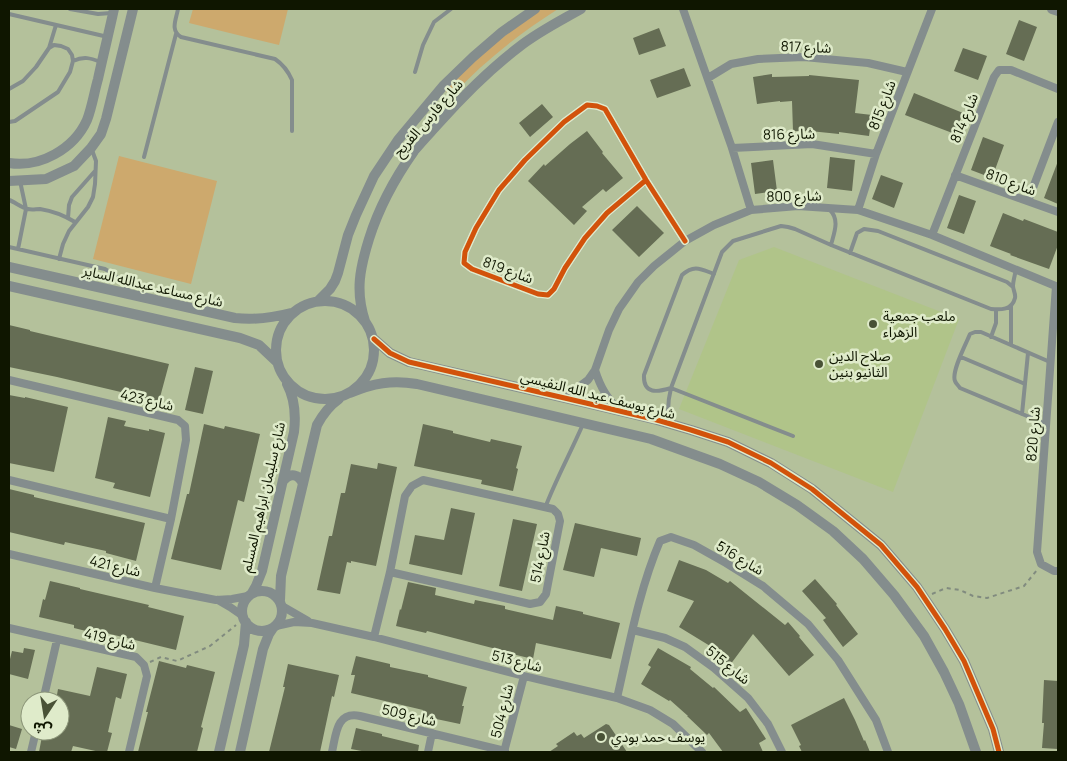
<svg xmlns="http://www.w3.org/2000/svg" width="1067" height="761" viewBox="0 0 1067 761" font-family="Manrope,'Noto Sans Arabic',sans-serif">
	<rect width="100%" height="100%" fill="#b4c19b"/>
	<path fill="#b0c489" d="M774 247 959 319 893 492 679 409 739 260Z"/>
	<path fill="#cda96d" d="M193 9H288L279 45 189 23Z
		M539 9H558C519 34 483 62 452 96L444 90 473 60Z
		M119 156 217 181 191 284 93 259Z"/>
	<path fill="#656d54" d="M1019 20 1037 27 1024 61 1006 54Z
		M659 28 666 46 639 55 633 38Z
		M963 48 987 56 978 80 954 71Z
		M684 68 691 86 657 98 650 80Z
		M772 74V77L809 76V75L859 80 855 113 872 115 869 136 839 132V134L810 131H793L792 101 780 102V101L757 104 753 77Z
		M914 93 963 113 955 134 905 115Z
		M542 104 553 117 530 137 519 123Z
		M587 131 603 152 602 153 623 178 606 192 603 189 582 207 587 211 574 225 528 181 544 164 545 166 570 144Z
		M983 137 1004 145 992 178 971 170Z
		M830 157 855 160 852 191 827 188Z
		M773 160 777 191 755 194 751 163Z
		M1058 161V204L1044 198Z
		M881 175 903 183 894 208 872 199Z
		M959 195 976 201 964 234 947 228Z
		M637 206 664 233 639 257 612 230Z
		M1003 213 1023 221 1024 219 1058 232V245L1049 269 1010 255 1011 254 990 246Z
		M9 325 30 330V331L169 364 159 401 57 377 9 367Z
		M195 367 213 371 203 414 185 410Z
		M9 395 25 398V397L68 407 54 472 9 463Z
		M108 417 126 421 124 426 149 431V429L165 433 150 497 113 488 115 483 95 478Z
		M204 424 224 429 225 426 260 434 244 502 238 500 221 570 171 559 187 494H189Z
		M423 424 453 431V433L490 442 491 439 522 446 516 468 518 469 513 491 481 484 482 480 414 466Z
		M378 463 397 467 376 566 351 561V563L347 562 340 594 317 590 329 536H332L341 493H345L351 464 377 469Z
		M9 489 34 495V497L145 523 136 561 106 553V551L65 542 64 545 9 532Z
		M451 508 475 513 462 575 409 564 415 535 444 540Z
		M513 519 537 524 522 591 499 586Z
		M575 523 641 538 637 556 601 548 594 577 563 570Z
		M679 560 706 570 728 583 730 581 785 625 788 622 800 636 799 637 814 655 789 676 753 634 730 665 713 652 715 649 679 627 694 601 667 591Z
		M815 579 837 604 836 605 858 634 843 647 823 620 826 618 802 591Z
		M50 581 80 588V589L149 605 148 607 184 616 176 650 106 633V636L74 628V625L39 617 43 599 45 600Z
		M408 582 436 588 435 595 474 604 475 600 505 606V609L553 620 556 606 583 612V614L620 623 611 659 536 643 533 659 500 651V650L427 631 426 633 396 626 400 609 401 610Z
		M24 648 35 650 28 679 9 674V663L12 651 23 653Z
		M658 648 691 667 690 669 713 688 714 687 740 712 746 708 766 739 759 743 763 752H723L709 733 707 735 687 716H688L670 700 669 701 641 684 651 667 648 665Z
		M356 656 390 664V667L428 675V677L467 687 462 706H464L460 724 422 716 423 710 351 693 355 675H351Z
		M159 661 186 668 187 665 215 672 201 727 203 728 197 752H138L148 712H146Z
		M288 664 339 675 334 697 332 696 320 752H269L285 687H283Z
		M97 667 127 674 121 699 116 697 108 732 112 733 107 752H100L73 746 71 752H39L43 731H60V701H56L58 689 90 696Z
		M1044 680 1058 681V749L1042 748 1044 723H1042Z
		M844 698 855 720 864 741 865 740 870 752H802L799 746 801 745 791 725Z
		M606 724 609 725 627 752H549L558 746 556 744 574 732 577 736 581 734 584 738Z
		M9 725 22 729 16 749 9 747Z
		M356 728 382 734V736L419 745 418 752H367L351 749Z"/>
	<g fill="none" stroke-linecap="round" stroke-linejoin="round">
		<path stroke="#818b7f" stroke-width="2" stroke-dasharray="4 4" stroke-linecap="butt" d="M932 594 946 588 960 590 973 596 987 598 1024 586 1037 570
			M150 662 161 657 177 661 210 646 236 625"/>
		<path stroke="#848d8d" stroke-width="4" d="M70 9 98 14 111 13
			M178 9C176 20 170 30 181 37L275 59C284 65 288 71 292 80V131
			M9 14 108 37
			M49 48 56 25
			M73 61C84 56 90 58 101 62
			M415 72 423 45 434 22 451 9
			M9 89 23 81 36 67 49 48 54 45 61 46 68 49 72 55 73 61 70 72 58 92 15 121 9 122
			M144 157 176 34
			M9 200C15 202 22 208 28 209 32 210 36 209 40 209 53 211 65 216 75 222
			M830 210C840 220 834 233 831 245
			M68 218 69 205 72 197 95 171
			M9 247 105 269C116 275 124 282 130 293
			M18 249 26 209 20 181
			M850 253 857 233 864 229 878 231 1007 282 1013 287
			M59 259 63 244 69 231 88 207 93 197 95 184 96 161 92 150
			M714 274C701 269 694 264 682 275L644 375C643 395 658 392 671 388L793 436
			M1011 306V345
			M991 337 996 323V310
			M961 357 1025 384
			M1022 414 1028 353
			M669 422C667 409 668 400 671 388L722 252 733 241 781 226 788 227 795 229 831 245 991 309C1001 310 1012 310 1015 298 1016 294 1013 290 1013 286 1013 281 1015 275 1016 269
			M1046 424 960 388C959 386 956 384 955 381 951 372 966 344 970 334L975 332H981L1050 362
			M545 508C556 479 571 452 583 424"/>
		<path stroke="#848d8d" stroke-width="8" d="M683 9 732 148 751 210
			M708 78 731 64 758 59 804 57 868 63 907 72
			M732 148 812 144 876 154
			M955 175 1058 212
			M646 180 607 213 585 238 565 268 554 289 548 295 538 294 472 269 464 263 465 252 476 228 499 190 525 160 564 122 587 105 597 106 605 109 646 180 685 241
			M1028 201 1058 122
			M858 210 876 154 932 9
			M932 235 994 77 999 70H1011L1058 89
			M1056 286 1037 552 1041 564 1054 571H1058
			M595 370C601 389 607 397 619 411
			M9 380 178 420 185 426 186 440 171 519 155 588
			M555 396 576 389 588 380 595 370 609 330 619 309 638 282 654 266 685 241 714 225 751 210 798 206 858 210 932 235 1058 287
			M9 480 171 519
			M9 554 155 588 216 600 232 599 248 596
			M218 600 230 607 243 616
			M282 606 308 621
			M276 626 294 622 312 623 374 637 524 676 617 698 650 710 673 724 702 752
			M9 628 136 657 144 665 147 676 129 752
			M633 630 665 638 685 647 714 668 748 698 768 724 782 752
			M374 637 390 572 405 496 412 486 423 480 553 509 558 514 560 521 546 594 540 602 530 604 390 572
			M617 698C629 646 639 590 660 541L671 537 694 545 726 563 763 586 808 624 838 660 876 720 888 752
			M43 701 57 640
			M31 752 36 731
			M332 752C336 735 336 711 360 716L505 751
			M428 752 432 733
			M504 752 524 676"/>
		<path stroke="#848d8d" stroke-width="10" d="M1052 9 1058 11
			M9 163C40 168 74 149 87 120 92 107 94 93 98 79 103 56 109 32 114 9
			M9 181 46 179 74 166 91 148 101 134 106 119 133 9
			M9 267 235 318C254 320 272 318 291 313
			M9 286 240 338 259 345 276 361
			M276 350a49 49 0 1 1 98 0a49 49 0 1 1-98 0Z
			M318 301 330 289 335 281 338 273 348 235 356 215 374 176 398 140 444 85 473 57 502 32 535 9
			M365 321C355 291 360 268 369 239 379 207 395 178 414 151 422 141 431 132 439 123 464 95 490 69 519 47 538 32 560 21 581 9
			M374 339 390 353 409 362 586 403 657 420 691 430 728 442 771 463 812 489 881 545 917 587 945 629 964 661 993 729 999 752
			M350 393C373 383 392 380 417 384L651 439 720 464 759 482 797 505 833 531 863 559 894 595 924 636 944 672 959 704 976 752
			M283 481C290 472 299 474 303 484
			M242 611a20 20 0 1 1 40 0a20 20 0 1 1-40 0Z
			M252 593 256 586 262 571 294 432C296 415 295 399 287 384
			M280 600 281 576 317 425C323 414 329 406 339 399
			M219 752 244 645 246 622
			M240 752 263 649 269 634 273 628"/>
		<defs>
			<path id="cycleway" d="M646 180 607 213 585 238 565 268 554 289 548 295 538 294 472 269 464 263 465 252 476 228 499 190 525 160 564 122 587 105 597 106 605 109 646 180 685 241
				M374 339 390 353 409 362 586 403 657 420 691 430 728 442 771 463 812 489 881 545 917 587 945 629 964 661 993 729 999 752"/>
		</defs>
		<use href="#cycleway" stroke="#dfebca" stroke-width="8"/>
		<use href="#cycleway" stroke="#d2520b" stroke-width="5"/>
	</g>
	<g fill="#495236" stroke="#dfebca" stroke-width="2">
		<circle cx="873" cy="324" r="5"/>
		<circle cx="819" cy="364" r="5"/>
		<circle cx="601" cy="737" r="5"/>
	</g>
	<g text-anchor="middle" stroke-width="5" stroke-linejoin="round" paint-order="stroke">
		<g font-size="14" fill="#0f1600" stroke="#dfebca">
			<text transform="translate(806 47) rotate(2)" y="5">شارع 817</text>
			<text transform="translate(882 105) rotate(-69)" y="5">شارع 815</text>
			<text transform="translate(428 118) rotate(-49)" y="5">شارع فارس الفريح</text>
			<text transform="translate(964 118) rotate(-68)" y="5">شارع 814</text>
			<text transform="translate(789 134) rotate(-1)" y="5">شارع 816</text>
			<text transform="translate(1011 182) rotate(20)" y="5">شارع 810</text>
			<text transform="translate(794 196) rotate(-1)" y="5">شارع 800</text>
			<text transform="translate(508 270) rotate(20)" y="5">شارع 819</text>
			<text transform="translate(153 286) rotate(13)" y="5">شارع مساعد عبدالله الساير</text>
			<text transform="translate(598 395) rotate(14)" y="5">شارع يوسف عبد الله النفيسي</text>
			<text transform="translate(147 400) rotate(13)" y="5">شارع 423</text>
			<text transform="translate(1033 434) rotate(-86)" y="5">شارع 820</text>
			<text transform="translate(263 497) rotate(-77)" y="5">شارع سليمان ابراهيم المسلم</text>
			<text transform="translate(540 557) rotate(-79)" y="5">شارع 514</text>
			<text transform="translate(740 558) rotate(31)" y="5">شارع 516</text>
			<text transform="translate(115 566) rotate(13)" y="5">شارع 421</text>
			<text transform="translate(110 639) rotate(14)" y="5">شارع 419</text>
			<text transform="translate(517 661) rotate(14)" y="5">شارع 513</text>
			<text transform="translate(728 665) rotate(39)" y="5">شارع 515</text>
			<text transform="translate(502 711) rotate(-76)" y="5">شارع 504</text>
			<text transform="translate(409 715) rotate(13)" y="5">شارع 509</text>
		</g>
		<g font-size="14" fill="#0f1600" stroke="#dfebca" text-anchor="start">
			<text x="883" y="321">ملعب جمعية<tspan x="883" dy="16">الزهراء</tspan></text>
			<text x="829" y="361">صلاح الدين<tspan x="829" dy="16">الثانيو بنين</tspan></text>
			<text x="611" y="742">يوسف حمد بودي</text>
		</g>
	</g>
	<rect width="1067" height="761" fill="none" stroke="#0f1600" stroke-width="20"/>
	<g transform="translate(45 716) rotate(192)"><circle r="24" fill="#dfebca" stroke="#8c9679"/>
	<path d="M0-4L9 19L0 12L-9 19Z" fill="#495236"/>
	<text y="-8" font-size="14" font-weight="bold" text-anchor="middle" fill="#0f1600">ش</text>
	</g>
</svg>
